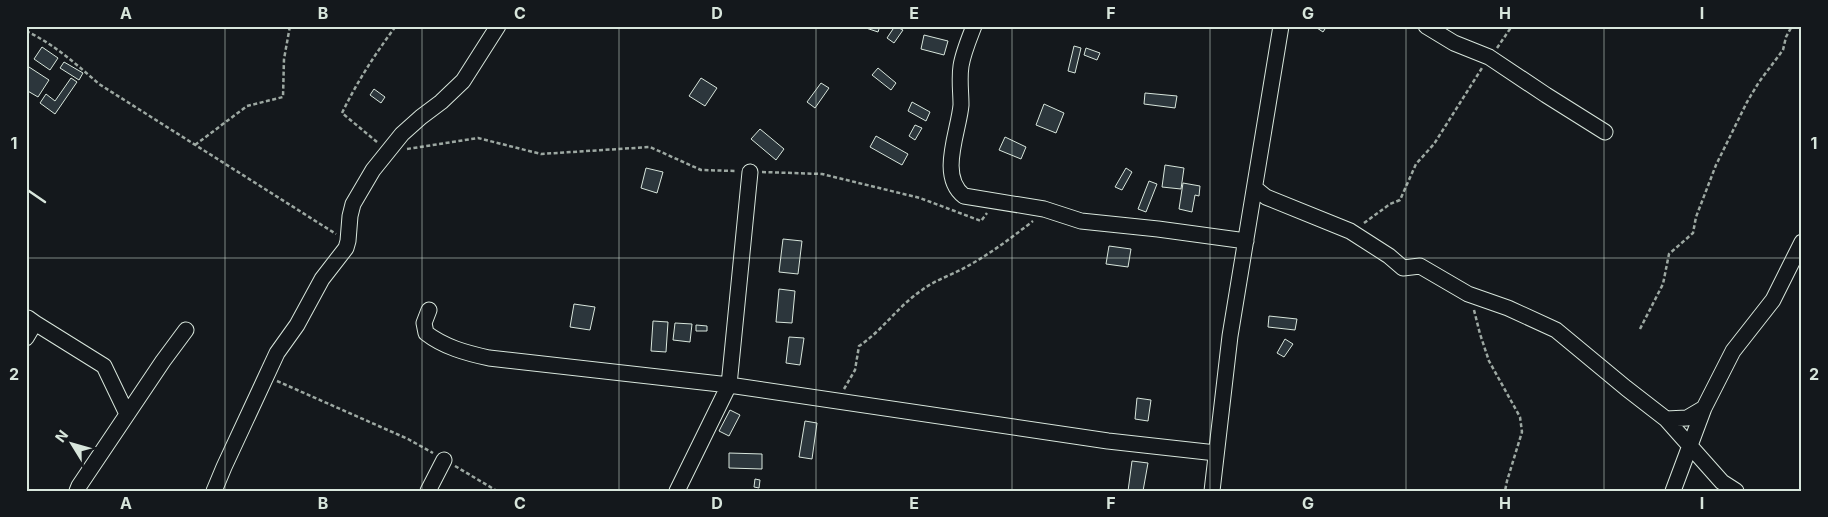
<svg xmlns="http://www.w3.org/2000/svg" width="1828" height="517" viewBox="0 0 1828 517" font-family="Inter,sans-serif">
	<rect width="100%" height="100%" fill="#14181c"/>
	<path fill="#2c363c" stroke="#d8e6dc" d="M860 26H880L878 32Z
		M895 26 903 30 894 43 887 38Z
		M1314 26H1327L1323 32Z
		M924 35 948 41 944 55 921 49Z
		M1074 46 1081 48 1075 73 1068 71Z
		M42 47 58 58 50 70 34 59Z
		M1086 48 1100 53 1097 60 1084 55Z
		M64 62 83 73 79 80 60 68Z
		M29 67 49 80 38 97 26 90V71Z
		M878 68 896 83 891 90 872 75Z
		M71 78 77 82 55 114 40 103 46 94 55 101Z
		M701 78 717 88 705 106 689 96Z
		M821 83 829 88 815 108 807 102Z
		M374 89 385 97 381 103 370 95Z
		M1145 93 1177 96 1175 108 1144 104Z
		M912 102 930 112 926 121 908 111Z
		M1044 104 1064 113 1056 133 1036 125Z
		M915 125 922 128 915 140 909 136Z
		M760 129 784 149 776 160 751 139Z
		M876 136 908 154 902 165 870 147Z
		M1005 137 1026 147 1021 159 999 150Z
		M1165 165 1184 168 1181 189 1162 187Z
		M646 168 663 172 657 193 641 188Z
		M1126 168 1132 172 1122 190 1115 187Z
		M1149 181 1157 184 1146 212 1138 209Z
		M1183 183 1200 186 1199 196 1195 195 1192 212 1179 209Z
		M783 239 802 241 798 274 779 272Z
		M1109 246 1131 249 1128 267 1106 264Z
		M779 289 795 291 792 323 776 322Z
		M574 304 595 307 590 330 570 327Z
		M1269 316 1297 319 1295 330 1268 327Z
		M653 321 668 322 666 352 651 351Z
		M675 323 692 324 690 342 673 340Z
		M696 325 707 326V331H696Z
		M789 337 804 338 800 365 786 363Z
		M1285 339 1293 344 1284 357 1277 353Z
		M1137 398 1151 400 1148 421 1135 419Z
		M730 410 740 415 729 436 719 431Z
		M805 421 817 423 812 459 799 457Z
		M729 453 762 454V469L729 468Z
		M1132 461 1148 463 1143 491H1128Z
		M755 479 760 480 759 488 754 487Z"/>
	<g fill="none" stroke-linecap="round" stroke-linejoin="round">
		<defs>
			<path id="minor" d="M974 26C969 39 963 53 961 66 959 79 961 92 961 105 959 131 938 176 964 196L1044 209 1081 221 1158 229 1246 241
				M1426 26 1454 43 1489 57 1546 95 1605 132
				M1255 188 1266 197 1350 231 1389 256 1403 268 1420 266 1468 294 1508 308 1556 330 1626 388 1666 419 1722 482 1736 491
				M429 310 424 323 426 333C444 347 466 353 489 358L729 385 1108 441 1216 453
				M35 323 104 366 127 414
				M26 338 35 323 28 318
				M1666 419 1687 418 1704 408
				M77 491 79 486 163 361 186 330
				M214 491 224 467 277 353 297 325 322 279 346 248 348 241 350 216 353 204 373 170 402 134 421 117 441 102 463 81 498 26
				M428 491 444 460
				M677 491 729 385 750 172
				M1212 491 1230 336 1281 26
				M1673 491 1704 408 1733 351 1773 300 1802 242"/>
		</defs>
		<use href="#minor" stroke="#d8e6dc" stroke-width="17"/>
		<path stroke="#9da8a2" stroke-width="2.5" stroke-dasharray="4 2.5" stroke-linecap="butt" d="M26 31C54 44 76 64 99 84L336 234
			M1497 48 1512 26
			M377 142 342 113C357 82 375 54 396 26
			M195 145 247 106 283 97 284 59 290 26
			M407 149 478 138 541 154 650 147 701 170 736 171
			M762 172 822 174 920 198 981 221 987 213
			M1364 223 1390 204 1400 200 1416 164 1434 144 1482 68
			M1474 310 1480 334 1489 361 1520 417 1522 432 1507 481 1505 491
			M1640 329 1663 284 1669 254 1693 233 1696 217 1716 165 1747 102 1759 82 1783 50 1786 37 1792 26
			M277 381 408 439 433 453
			M844 389 855 370 859 346C883 330 897 307 922 290 935 280 952 275 966 267 990 254 1011 238 1033 221
			M455 466 497 491"/>
		<use href="#minor" stroke="#14181c" stroke-width="15"/>
		<path stroke="#d8e6dc" stroke-width="2.5" d="M26 189 45 202"/>
	</g>
	<path fill="none" stroke="#d8e6dc" stroke-width="1" stroke-opacity="0.55" d="M225 26V491M422 26V491M619 26V491M816 26V491M1012 26V491M1210 26V491M1406 26V491M1604 26V491M26 258H1802"/>
	<rect width="1828" height="517" fill="none" stroke="#14181c" stroke-width="55"/>
	<g transform="translate(72 444) rotate(307)" stroke="#14181c" stroke-width="4" paint-order="stroke">
	<path d="M0-4L9 19L0 12L-9 19Z" fill="#d8e6dc"/>
	<text y="-8" font-size="14" font-weight="bold" text-anchor="middle" fill="#d8e6dc">N</text>
	</g>
	<rect x="28" y="28" width="1772" height="462" fill="none" stroke="#d8e6dc" stroke-width="2"/>
	<g font-size="16" text-anchor="middle" font-weight="bold" fill="#d8e6dc">
		<text x="126" y="19">A</text>
		<text x="323" y="19">B</text>
		<text x="520" y="19">C</text>
		<text x="717" y="19">D</text>
		<text x="914" y="19">E</text>
		<text x="1111" y="19">F</text>
		<text x="1308" y="19">G</text>
		<text x="1505" y="19">H</text>
		<text x="1702" y="19">I</text>
		<text x="14" y="149">1</text>
		<text x="1814" y="149">1</text>
		<text x="14" y="380">2</text>
		<text x="1814" y="380">2</text>
		<text x="126" y="509">A</text>
		<text x="323" y="509">B</text>
		<text x="520" y="509">C</text>
		<text x="717" y="509">D</text>
		<text x="914" y="509">E</text>
		<text x="1111" y="509">F</text>
		<text x="1308" y="509">G</text>
		<text x="1505" y="509">H</text>
		<text x="1702" y="509">I</text>
	</g>
</svg>
